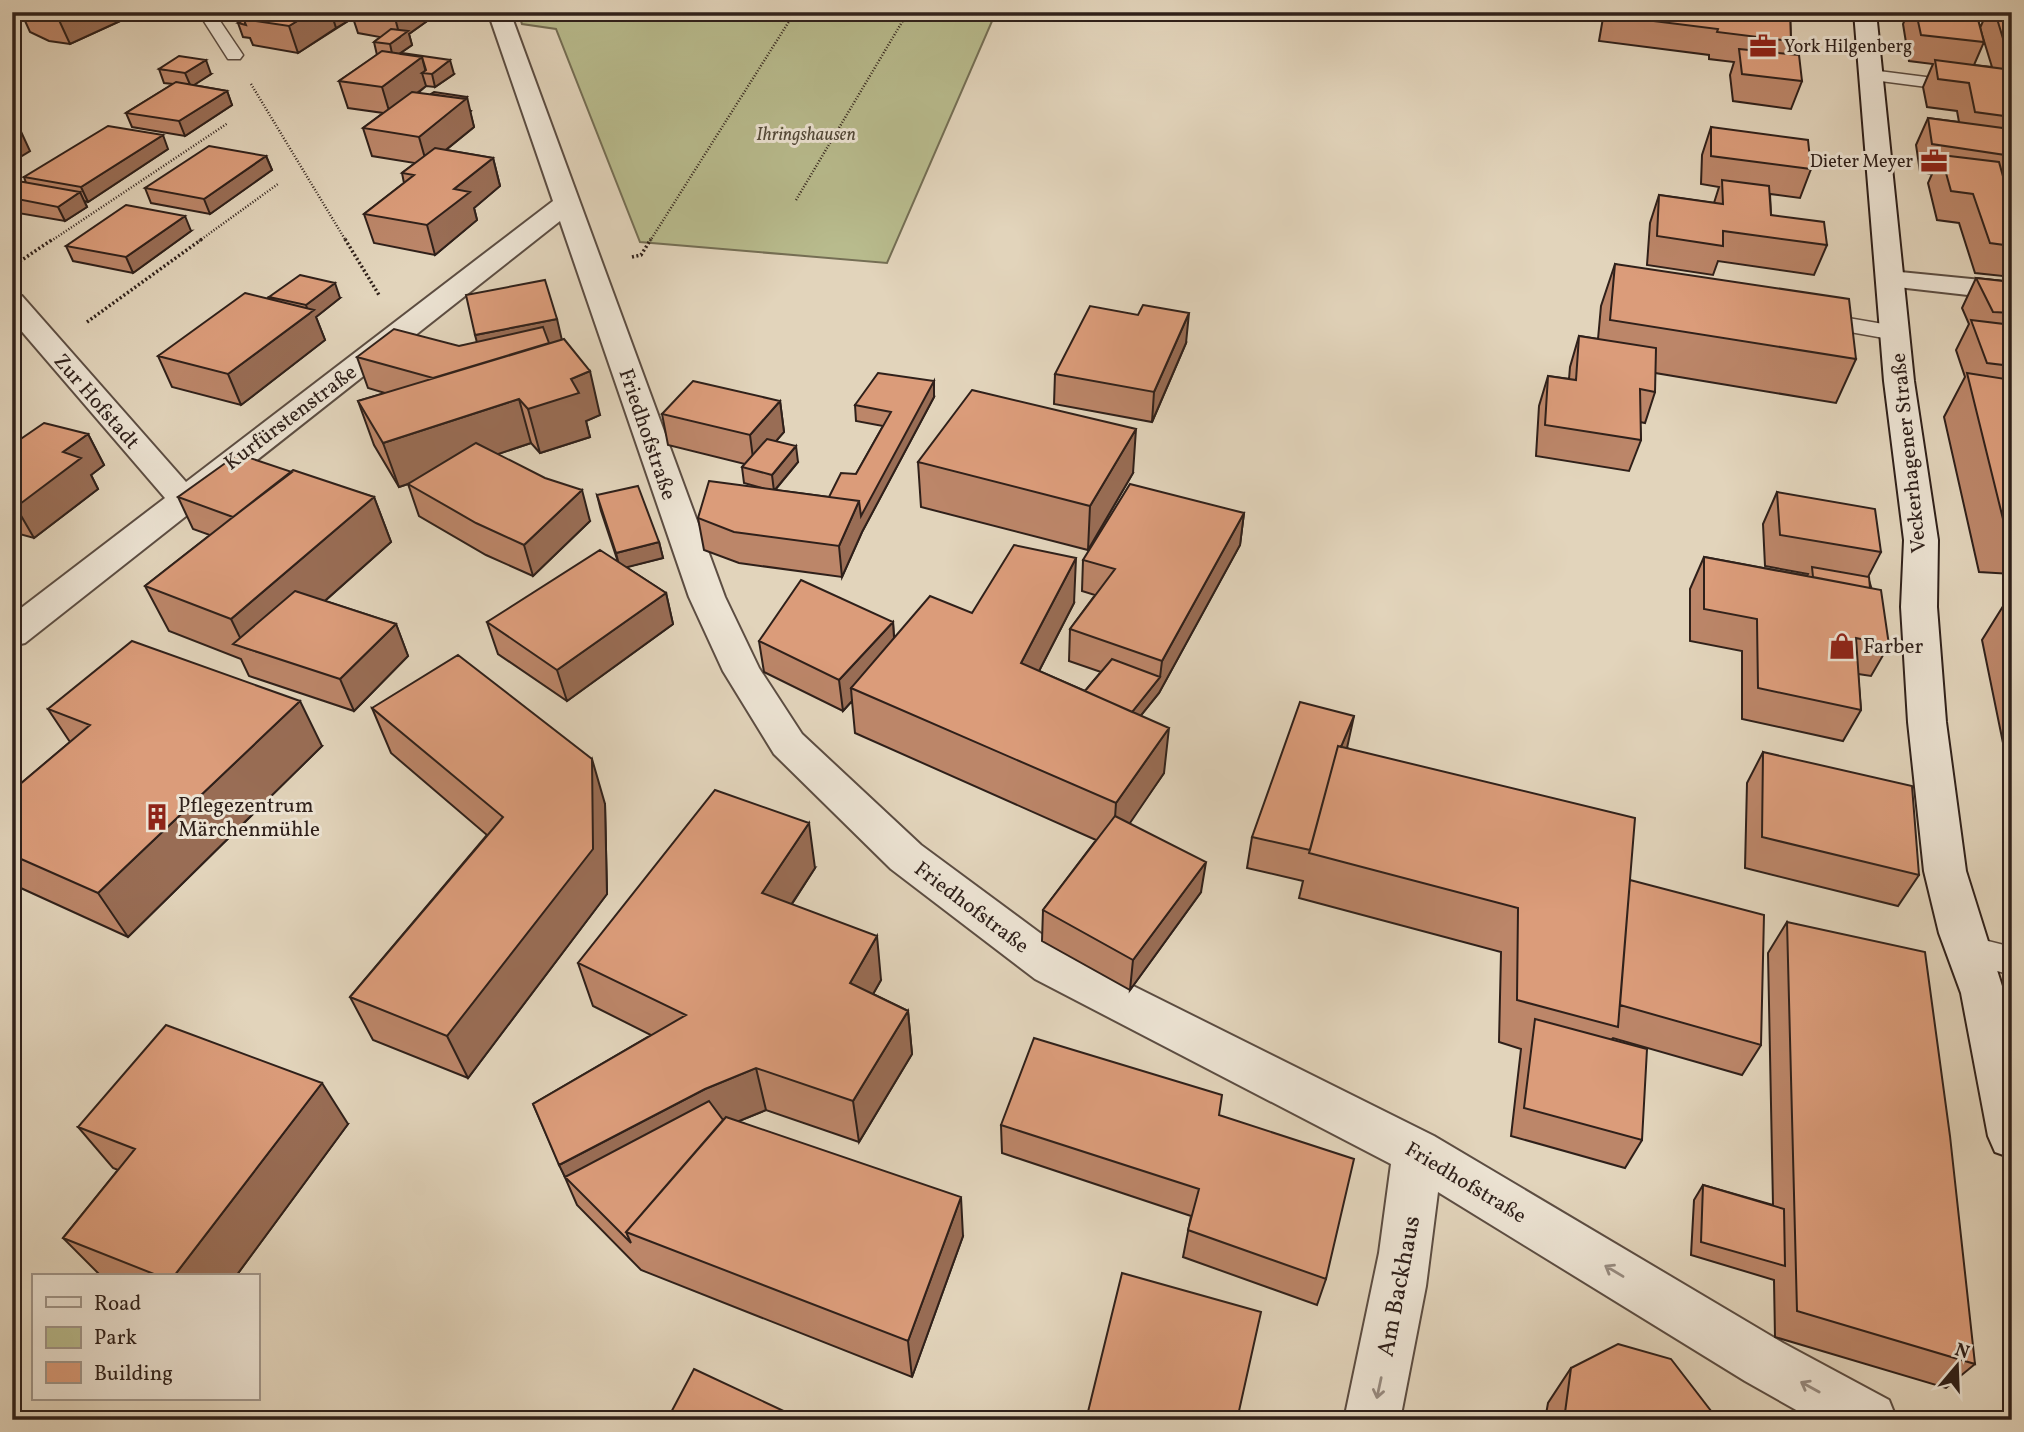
<svg xmlns="http://www.w3.org/2000/svg" width="2024" height="1432" viewBox="0 0 2024 1432" font-family="Vollkorn,serif">
	<rect width="100%" height="100%" fill="#e2d4bb"/>
	<filter id="stains"><feTurbulence type="fractalNoise" baseFrequency=".00286" numOctaves="4"/><feColorMatrix values="0 0 0 0 .2 0 0 0 0 .09 0 0 0 0 .02 0 0 0 .5 -.17"/></filter>
	<radialGradient id="worn" r=".72"><stop offset=".6" stop-color="#630" stop-opacity="0"/><stop offset="1" stop-color="#630" stop-opacity=".3"/></radialGradient>
	<path fill="#b8bb8d" stroke="#746e54" stroke-width="2" d="M518 12H996L887 263 640 242 556 29 522 24Z"/>
	<g fill="none" stroke-linecap="round" stroke-linejoin="round">
		<defs>
			<path id="lane" d="M198 12H214L243 55 240 59H228Z
				M1871 70 2012 88V98L1865 79 1862 75 1865 71Z
				M1813 312 1895 326 1906 333 1895 340 1805 324 1802 319Z
				M1968 936 2012 947V975L1956 960 1951 950 1956 940Z"/>
			<path id="street" d="M488 12H510L725 597 759 668 802 734 921 845 1067 953 1434 1136 1783 1343 1889 1400 1897 1420H1814L1745 1381 1438 1192 1426 1286 1400 1420H1344L1379 1253 1391 1164 1035 979 891 869 774 754 723 671 689 597 560 221 25 643 12 646V615L165 498 12 320V294L22 296 186 482 553 201Z
				M1880 12H1959L2012 17V31L1891 18Z
				M1890 271 2012 283V300L1880 285 1876 279 1880 273Z"/>
			<path id="secondary" d="M1854 12H1876L1914 381 1938 540 1937 607 1946 722 1966 871 2012 1018V1158L1995 1152 1988 1136 1961 993 1939 933 1924 871 1908 722 1901 607 1904 540 1884 381Z"/>
		</defs>
		<use href="#lane" stroke="#5c4d42" stroke-width="3"/>
		<use href="#street" stroke="#5c4d42" stroke-width="4"/>
		<use href="#secondary" stroke="#2f201a" stroke-width="4"/>
		<path stroke="#2f201a" stroke-width="2.5" stroke-dasharray="1 2" stroke-linecap="butt" d="M12 25 36 12
			M251 84 346 241
			M796 200 908 12
			M51 241 228 123
			M199 241 278 184
			M650 241 795 12"/>
		<path stroke="#2f201a" stroke-width="3.5" stroke-dasharray="2 2.5" stroke-linecap="butt" d="M345 239 379 295
			M632 257 641 255 651 239
			M16 264 53 239
			M87 322 202 239"/>
		<use href="#lane" fill="#ece3d3" fill-rule="evenodd"/>
		<use href="#street" fill="#ece3d3" fill-rule="evenodd"/>
		<use href="#secondary" fill="#ece3d3" fill-rule="evenodd"/>
	</g>
	<path fill="#bc8669" stroke="#2f201a" stroke-width="2" d="M21 12H144L131 16 70 44 49 41 30 32Z
		M255 12H436L437 14 409 34 412 45 399 54 454 74 435 87 426 86 418 93 471 111 470 112 474 127 446 150 493 158 500 186 474 208 477 220 435 255 374 243 364 214 404 183 402 173 415 163 372 156 363 128 383 113 348 108 339 81 377 55 374 42 380 37 358 33 353 18 298 53 253 45 250 38 243 37 238 23 244 20 243 19Z
		M1604 12H1790L1791 41 1787 54 1802 81 1791 109 1733 101 1730 75 1734 62 1709 59V55L1599 41Z
		M1908 12H1976L1984 42 1974 65 1992 67 1980 28 1987 12H2012V165L2004 180 2009 198H2012V277L1975 273 1959 223 1937 220 1928 183 1932 174 1920 172 1916 145 1928 118 1959 122 1957 111 1927 107 1923 87 1933 64 1909 61 1903 24Z
		M159 69 211 74 193 85 227 91 232 105 185 136 132 127 126 113 173 84 164 83Z
		M1711 127 1811 169 1800 198 1770 194 1771 215 1827 245 1814 275 1718 261 1713 275 1647 265 1650 223 1659 195 1714 203 1719 187 1701 184 1702 155Z
		M168 149 88 202 84 201 87 207 65 221 12 212V180L26 183 24 177Z
		M266 156 272 170 210 214 151 203 145 188Z
		M191 231 133 273 73 261 66 246Z
		M1615 264 1856 359 1836 403 1655 373V392L1645 423 1640 422 1641 440 1629 471 1536 456 1539 406 1548 376 1569 379 1570 367 1579 336 1598 339 1601 306Z
		M1976 278 2012 282V574L1979 572 1944 417 1965 377 1956 350 1969 324 1962 308Z
		M269 297 340 298 316 317 325 340 241 405 172 387 158 356 270 299Z
		M562 340 600 415 586 421 590 437 540 453 531 443 498 454 590 521 533 576 486 555 419 516 408 484 399 487 374 445 358 401 385 393 368 388 357 357 459 346Z
		M1186 343 1152 422 1054 404 1055 374Z
		M934 397 862 532 842 577 739 563 704 550 698 518 762 488 744 483 742 467 745 464 668 445 662 414 780 401 784 432 776 441 798 462 775 490 829 497 856 474 883 426 856 421 855 405Z
		M88 434 104 465 91 475 98 489 34 538 12 532V445Z
		M918 462 1133 473 1088 550 921 507Z
		M292 472 374 497 391 542 325 601 396 624 408 656 354 711 249 676 241 659 169 631 145 586 210 535 193 529 178 497Z
		M1777 492 1881 552 1868 577 1889 645 1871 676 1858 674 1861 710 1843 741 1742 719V651L1690 641V589L1704 557 1807 576 1808 574 1765 566 1763 524Z
		M597 495 659 542 663 558 626 567 666 593 673 624 567 701 498 654 487 622 618 562 601 511Z
		M1244 513 1240 545 1159 693 1141 715 1164 773 1129 823 1201 892 1130 990 1042 941 1043 910 1096 840 855 733 852 701 843 711 764 672 759 641 893 622 894 637 972 613 1074 603 1039 671 1085 691 1101 672 1069 661 1070 629 1095 595 1082 591 1083 560Z
		M2010 595H2012V787L1982 640Z
		M372 708 605 804 607 894 468 1078 373 1040 350 997 487 835 391 753Z
		M48 709 322 746 128 937 12 884V791L70 742Z
		M1347 748 1630 880 1761 1045 1742 1075 1613 1038 1611 1040 1642 1140 1625 1168 1511 1136 1521 1049 1499 1042 1501 952 1299 898 1303 881 1247 868 1252 837Z
		M1763 752 1919 875 1898 906 1745 868 1747 783Z
		M815 868 792 904 881 980 873 994 908 1011 912 1054 859 1142 766 1110 739 1121 963 1236 912 1377 641 1270 577 1205 533 1104 651 1035 593 1006 578 963Z
		M1787 922 1975 1364 1946 1388 1775 1337 1774 1280 1691 1255 1694 1200 1703 1185 1773 1205 1768 953Z
		M1219 1115 1326 1279 1317 1305 1183 1257 1191 1216 1002 1153 1001 1125Z
		M348 1124 236 1276H101L63 1238 118 1170 113 1168 78 1127Z
		M1571 1368 1718 1420H1545L1548 1403Z"/>
	<path fill="#996d55" stroke="#2f201a" stroke-width="2" d="M70 12H144L131 16 70 44 58 18Z
		M312 12H331L336 28 298 53 289 26Z
		M337 12H351L353 18 336 28 332 15Z
		M396 12H436L437 14 409 34 412 45 393 58 390 44 400 37 394 14Z
		M422 57 426 73H422L426 86 390 114 382 87Z
		M206 60 211 74 191 87 185 73Z
		M450 60 454 74 435 87 432 74Z
		M227 91 232 105 185 136 179 121Z
		M467 97 474 127 427 165 419 137Z
		M17 123 30 151 12 162V126Z
		M163 135 168 149 88 202 81 187Z
		M266 156 272 170 210 214 204 199Z
		M493 158 500 186 474 208 477 220 435 255 427 225 454 189Z
		M80 192 87 207 65 221 58 207Z
		M185 216 191 231 133 273 126 257Z
		M335 283 340 298 316 317 325 340 241 405 228 374 309 314 306 305Z
		M1189 313 1186 343 1152 422 1154 392Z
		M557 319 564 349 483 365 475 335Z
		M590 371 600 415 586 421 590 437 540 453 528 409 571 379Z
		M934 381V397L862 532 842 577 839 546 859 501Z
		M519 399 531 443 399 487 383 443Z
		M780 401 784 432 754 466 750 435Z
		M1136 429 1133 473 1088 550 1090 506Z
		M88 434 104 465 91 475 98 489 34 538 16 507 63 452Z
		M796 446 798 462 774 491 772 475Z
		M582 490 590 521 533 576 524 545Z
		M374 497 391 542 265 654 245 648 231 619Z
		M1244 513 1240 545 1159 693 1114 749 1115 733 1160 677 1162 661Z
		M659 542 663 558 620 569 616 553Z
		M1076 558 1074 603 1020 708 1021 663Z
		M666 593 673 624 567 701 557 670Z
		M893 622 895 653 851 688 852 701 843 711 839 680Z
		M396 624 408 656 354 711 340 679Z
		M300 701 322 746 128 937 98 893Z
		M1354 716 1347 748 1328 791 1335 760Z
		M1169 728 1164 773 1113 848 1116 803Z
		M592 759 605 804 607 894 468 1078 447 1036Z
		M809 823 815 868 770 937 762 893Z
		M1206 862 1201 892 1130 990 1133 960Z
		M877 936 881 980 855 1026 850 983Z
		M908 1011 912 1054 859 1142 853 1101Z
		M756 1068 766 1110 717 1130 565 1177 559 1165 705 1089Z
		M322 1083 348 1124 236 1276H174Z
		M961 1197 963 1236 912 1377 908 1341Z"/>
	<path fill="#db9c7a" stroke="#2f201a" stroke-width="2" d="M32 12H70L58 18 38 15Z
		M255 12H312L289 26 243 19Z
		M1606 12H1790L1791 41 1717 32 1718 29 1606 15Z
		M1916 12H1976L1984 42 1921 35Z
		M1995 12H2012V55H2008Z
		M244 20 246 25 238 23Z
		M391 29 408 31 390 44 374 42Z
		M1739 49 1799 55 1802 81 1742 74Z
		M382 51 422 57 382 87 339 81Z
		M402 53 450 60 432 74 422 73 426 70 422 57 401 54Z
		M179 56 206 60 185 73 159 69Z
		M1935 60 2012 70V117L1975 112 1969 83 1938 79Z
		M176 82 227 91 179 121 126 113Z
		M412 92 466 99 419 137 363 128Z
		M434 92 467 97 465 99 431 94Z
		M1928 118 2010 129 2012 138V156L1932 144Z
		M108 126 163 135 81 187 24 177Z
		M1711 127 1808 140 1811 169 1711 156Z
		M209 146 266 156 204 199 145 188Z
		M435 148 493 158 454 189 470 192 427 225 364 214 414 175 402 173Z
		M1941 155 1999 162 2009 198H2012V246L1990 243 1973 194 1951 191Z
		M12 180 80 192 58 207 12 198Z
		M1722 180 1769 186 1771 215 1824 222 1827 245 1723 231V246L1657 236 1659 195 1723 204Z
		M126 205 185 216 126 257 66 246Z
		M1615 264 1849 299 1856 359 1610 320Z
		M300 275 335 283 306 305 269 297Z
		M1976 278 2012 282V313L1993 312Z
		M545 280 557 319 475 335 466 295Z
		M245 293 314 310 228 374 158 356Z
		M1143 305 1189 313 1154 392 1055 374 1090 306 1138 315Z
		M1971 320 2012 325V366L1987 363Z
		M543 327 549 343 433 378 357 357 394 329 459 346Z
		M1579 336 1656 348 1655 392 1640 389 1641 440 1545 425 1548 376 1576 380Z
		M564 339 590 371 571 379 579 393 528 409 519 399 383 443 358 401Z
		M878 373 934 381 861 516 859 501 829 497 841 473 856 474 891 412 855 405Z
		M1967 373 2012 380V528L2005 527Z
		M693 381 780 401 750 435 662 414Z
		M972 390 1136 429 1090 506 918 462Z
		M44 423 88 434 63 452 81 458 16 507 12 506V445Z
		M767 439 796 446 772 475 742 467Z
		M476 443 545 478 582 490 524 545 476 523 408 484Z
		M238 454 292 472 233 517 178 497Z
		M293 470 374 497 231 619 145 586Z
		M709 481 859 501 839 546 734 532 698 518Z
		M1130 484 1244 513 1162 661 1070 629 1115 569 1083 560Z
		M638 486 659 542 616 553 597 495Z
		M1777 492 1875 509 1881 552 1780 535Z
		M1014 545 1076 558 1021 663 1169 728 1116 803 851 688 930 596 972 613Z
		M600 550 666 593 557 670 487 622Z
		M1704 557 1881 590 1889 645 1856 638 1861 710 1758 688 1757 619 1704 609Z
		M1812 567 1869 577 1870 588 1813 577Z
		M801 580 893 622 839 680 759 641Z
		M295 591 396 624 340 679 233 644Z
		M132 641 300 701 98 893 12 855V791L90 725 48 709Z
		M458 655 592 759 593 849 447 1036 350 997 503 817 372 708Z
		M1112 659 1160 677 1132 712 1085 691Z
		M1300 702 1354 716 1341 747 1338 746 1310 850 1252 837Z
		M1338 746 1635 818 1618 1027 1517 1000 1518 908 1309 853Z
		M1763 752 1912 786 1919 875 1762 837Z
		M715 790 809 823 762 893 877 936 850 983 908 1011 853 1101 756 1068 705 1089 559 1165 533 1104 686 1015 578 963Z
		M1115 816 1206 862 1133 960 1043 910Z
		M1630 880 1764 915 1761 1045 1620 1005Z
		M1787 922 1925 952 1950 1136 1975 1364 1797 1311Z
		M1535 1019 1647 1049 1642 1140 1524 1108Z
		M166 1025 322 1083 174 1276H159L63 1238 135 1149 78 1127Z
		M1034 1038 1222 1095 1219 1115 1354 1159 1326 1279 1188 1230 1199 1189 1001 1125Z
		M709 1101 723 1120 626 1232 631 1243 565 1177Z
		M726 1117 961 1197 908 1341 626 1232Z
		M1703 1185 1784 1209 1785 1266 1701 1242Z
		M1122 1273 1261 1312 1237 1420H1086Z
		M1618 1344 1671 1359 1718 1420H1564L1571 1368Z
		M694 1369 788 1413 785 1420H667Z"/>
	<defs><path id="oneway-shaft" d="M-6 0H5M1.5-3L5.5 0L1.5 3" fill="none" stroke-width="1.6" stroke-linecap="round" stroke-linejoin="round" transform="scale(1.75)"/></defs>
	<g stroke="#978b80">
		<use href="#oneway-shaft" transform="translate(1614 1271) rotate(-149)"/>
		<use href="#oneway-shaft" transform="translate(1810 1387) rotate(-151)"/>
		<use href="#oneway-shaft" transform="translate(1379 1388) rotate(102)"/>
	</g>
	<defs>
		<symbol id="office-bare" viewBox="-9 -9 18 18"><path d="M-6-3h4V-5.5h4V-3h4V5H-6ZM-1-4.5V-3h2v-1.5ZM-6 0V1H6V0Z" fill="#8f2418" stroke="#ece3d3" stroke-width="2.5" paint-order="stroke"/></symbol>
		<symbol id="shop-bare" viewBox="-9 -9 18 18"><path d="M-5-2.5h2.3a2.7 3.5 0 0 1 5.4 0H5L5.5 6h-11ZM-1.5-2.5h3a1.5 2.3 0 0 0-3 0Z" fill="#8f2418" stroke="#ece3d3" stroke-width="2.5" paint-order="stroke"/></symbol>
		<symbol id="building-bare" viewBox="-9 -9 18 18"><path d="M-4-6H4V6H1V3H-1V6H-4ZM-2.5-4.3h1.7v1.8h-1.7ZM.8-4.3h1.7v1.8H.8ZM-2.5-1h1.7V.8h-1.7ZM.8-1h1.7V.8H.8Z" fill="#8f2418" stroke="#ece3d3" stroke-width="2.5" paint-order="stroke"/></symbol>
	</defs>
	<g fill-rule="evenodd">
		<use href="#office-bare" x="1744" y="27" width="38" height="38"/>
		<use href="#office-bare" x="1915" y="142" width="38" height="38"/>
		<use href="#shop-bare" x="1823" y="627" width="38" height="38"/>
		<use href="#building-bare" x="138" y="798" width="38" height="38"/>
	</g>
	<g text-anchor="middle" stroke-width="6" stroke-linejoin="round" paint-order="stroke">
		<g font-size="18" fill="#2f201a" stroke="#ece3d3" text-anchor="start">
			<text x="1784" y="52">York Hilgenberg</text>
			<text x="1913" y="167" text-anchor="end">Dieter Meyer</text>
		</g>
		<g font-size="18" font-style="italic" fill="#514737" stroke="#ece3d3">
			<text x="806" y="140">Ihringshausen</text>
		</g>
		<g font-size="21" fill="#2f201a" stroke="#ece3d3">
			<text transform="translate(97 401) rotate(49)" y="7">Zur Hofstadt</text>
			<text transform="translate(290 417) rotate(-37)" y="7">Kurfürstenstraße</text>
			<text transform="translate(648 434) rotate(71)" y="7">Friedhofstraße</text>
			<text transform="translate(1908 453) rotate(-96)" y="7">Veckerhagener Straße</text>
			<text transform="translate(972 907) rotate(37)" y="7">Friedhofstraße</text>
			<text transform="translate(1466 1182) rotate(31)" y="7">Friedhofstraße</text>
		</g>
		<g font-size="21" fill="#2f201a" stroke="#ece3d3" text-anchor="start">
			<text x="1863" y="653">Farber</text>
			<text x="178" y="812">Pflegezentrum<tspan x="178" dy="24">Märchenmühle</tspan></text>
		</g>
		<g font-size="24" fill="#2f201a" stroke="#ece3d3">
			<text transform="translate(1398 1286) rotate(-79)" y="8">Am Backhaus</text>
		</g>
	</g>
	<rect width="2024" height="1432" fill="none" stroke="#e2d4bb" stroke-width="42"/>
	<rect x="14" y="14" width="1996" height="1404" fill="none" stroke="#2f201a" stroke-width="3.5"/>
	<rect x="21" y="21" width="1982" height="1390" fill="none" stroke="#2f201a" stroke-width="2"/>
	<rect x="32" y="1274" width="228" height="126" fill="#ece3d3" stroke="#a09589" stroke-width="2"/>
	<rect x="46" y="1297" width="35" height="10" fill="#ece3d3" stroke="#a09589" stroke-width="2"/>
	<text x="94" y="1310" font-size="21" fill="#2f201a">Road</text>
	<rect x="46" y="1327" width="35" height="21" fill="#b8bb8d" stroke="#a09589" stroke-width="2"/>
	<text x="94" y="1344" font-size="21" fill="#2f201a">Park</text>
	<rect x="46" y="1362" width="35" height="21" fill="#db9c7a" stroke="#a09589" stroke-width="2"/>
	<text x="94" y="1380" font-size="21" fill="#2f201a">Building</text>
	<g transform="translate(1957 1366) rotate(19)" stroke="#ece3d3" stroke-width="5" paint-order="stroke">
	<path d="M0-5L12 26L0 18L-12 26Z" fill="#2f201a"/>
	<text y="-10" font-size="19" font-weight="bold" text-anchor="middle" fill="#2f201a">N</text>
	</g>
	<rect width="100%" height="100%" filter="url(#stains)"/>
	<rect width="100%" height="100%" fill="url(#worn)"/>
</svg>
